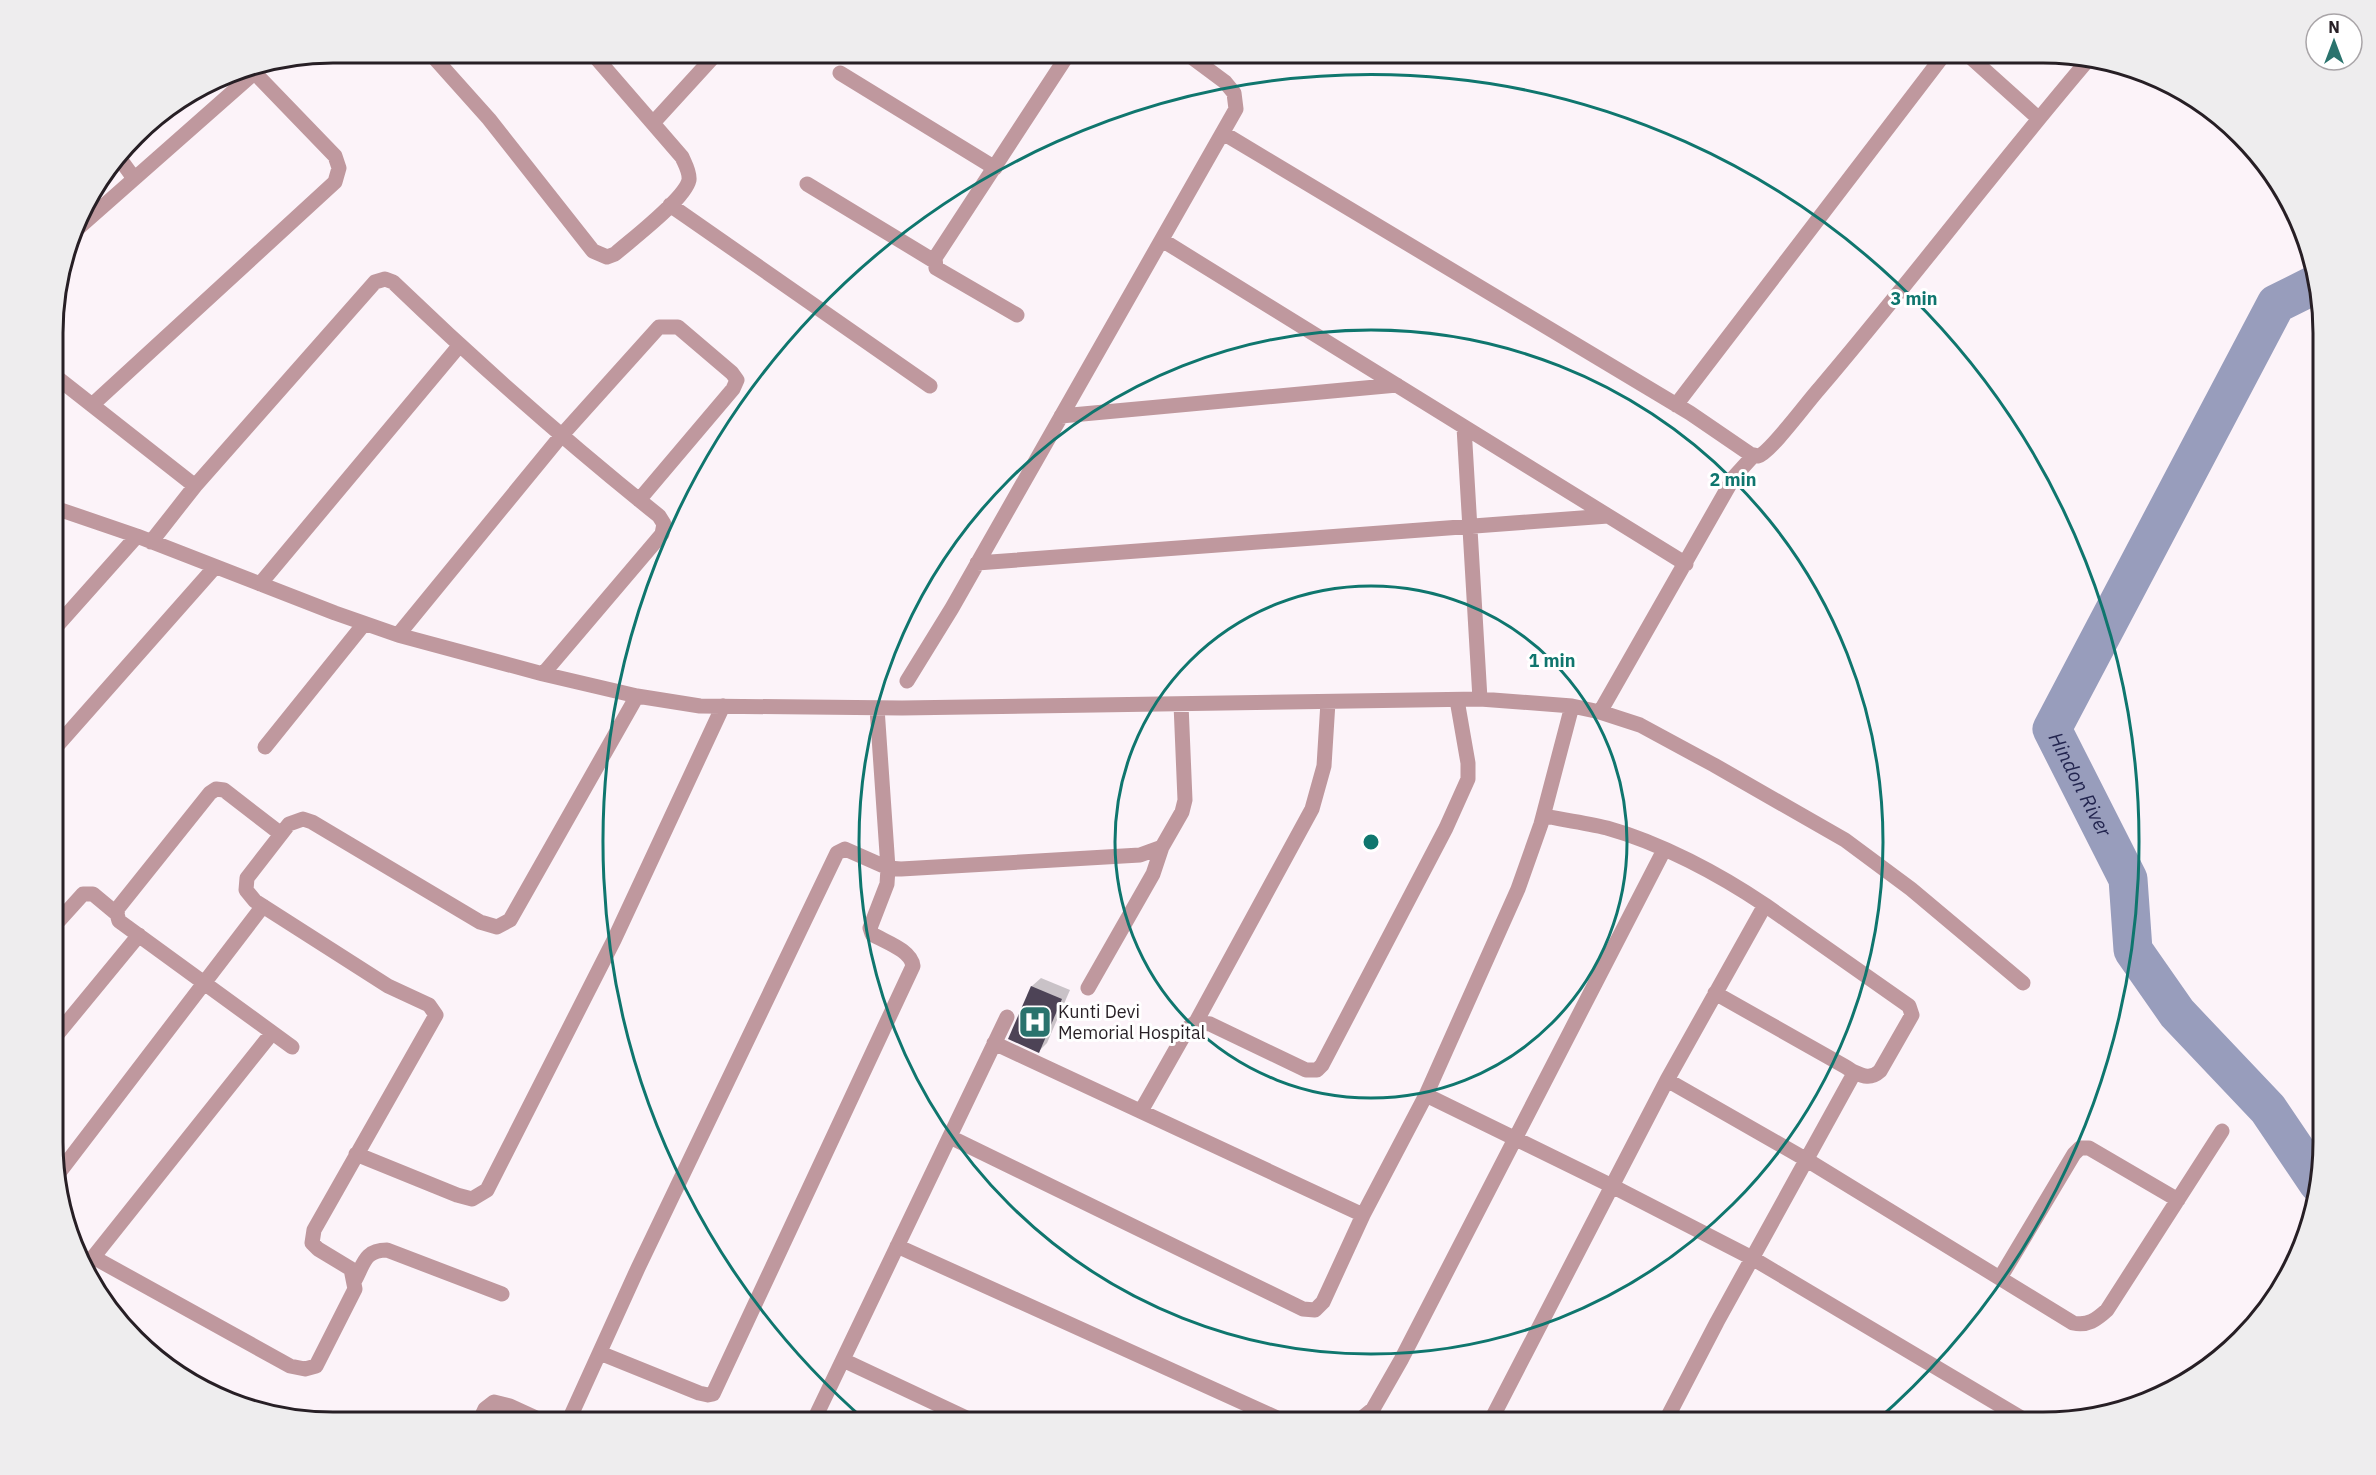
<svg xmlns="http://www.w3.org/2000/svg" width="2376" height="1475" viewBox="0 0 2376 1475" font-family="'IBM Plex Sans',sans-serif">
	<rect width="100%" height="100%" fill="#fcf3f9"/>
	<path fill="#0003" d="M1041 978 1070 990 1047 1043 1039 1051 1010 1038 1032 986Z"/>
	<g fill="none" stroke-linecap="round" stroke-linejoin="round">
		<path stroke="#989dbc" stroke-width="39" id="s1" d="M2314 285 2276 304 2052 729 2128 879 2133 950 2177 1013 2268 1109 2318 1183"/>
	</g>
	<path fill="#4d4356" d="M1031 986 1062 999 1039 1053 1008 1039Z"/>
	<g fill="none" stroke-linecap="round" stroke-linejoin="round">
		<path stroke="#bf989e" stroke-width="15" d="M430 53 489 119 593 251 607 257 615 254C632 239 685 199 689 180 690 172 685 164 682 157L592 53
			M1959 53 1968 55 2038 118
			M840 73 995 168
			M653 123 717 53
			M1223 133 1690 413 1750 454 1758 456C1770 453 1808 401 1819 389 1911 281 1996 168 2088 60
			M120 159 133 177
			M807 184 934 261
			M670 205 930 386
			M75 231 254 73
			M1162 240 1686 564
			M1017 315 936 268 935 258 1069 53
			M55 376 195 486
			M92 405 335 182 339 168 335 156 251 69
			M1676 405 1943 56 1953 53
			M1061 416 1397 385
			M1464 427 1480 699
			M55 508 137 536 335 613 398 635 543 674 637 696 700 706 902 708 1480 699 1572 706 1600 712 1640 725 1714 765 1845 840 1911 889 2023 983
			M151 542 195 486 375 282 385 279 393 282C478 364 567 442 659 516L664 524 662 534 543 674
			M977 563 1608 516
			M260 584 459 346
			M55 628 137 536
			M398 635 561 436 659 327H678L732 373 737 380 733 389 639 500
			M907 681 952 608 1236 109 1234 93 1225 82 1186 53
			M1600 712 1734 477 1754 455
			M265 747 364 624
			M55 748 215 567
			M1544 816C1565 820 1587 823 1607 828 1661 843 1719 874 1765 905
			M281 834 224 790 216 789 210 793 118 908 117 914 119 921 292 1047
			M55 925 83 894H93L117 914
			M1088 988 1153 874 1162 847
			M1196 1022 1312 809 1324 766 1328 702
			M55 1037 139 935
			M994 1043 1363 1215
			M1852 1071C1863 1076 1870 1080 1880 1071L1912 1015 1909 1006 1765 905 1667 1080 1612 1186 1752 1258 2028 1422
			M1667 1080 1807 1160 2073 1323C2088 1326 2096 1320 2107 1310L2222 1131
			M1141 1111 1188 1028 1196 1022 1210 1024 1306 1070H1317L1322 1065 1446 828 1468 779V763L1457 700
			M950 1137 1303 1309 1315 1310 1323 1302 1363 1215 1426 1095
			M356 1154 457 1195 472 1199 487 1190 614 940 723 706
			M55 1178 263 906
			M897 1246 1286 1422
			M93 1257 290 1366 305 1369 316 1366 355 1289 351 1269 318 1249 312 1243 314 1230 436 1015 429 1005 388 986 255 901 246 890 247 878 289 824 303 819 312 822 480 922 497 927 510 920 637 696
			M87 1265 272 1033
			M2000 1278 2074 1154 2080 1148H2089L2178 1200
			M355 1280C364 1263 365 1250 387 1250L502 1294
			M600 1353 699 1393 708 1395 713 1394 913 966C911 950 885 942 872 934L870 928 887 884 888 868 877 708
			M843 1360 975 1422
			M170 1368 211 1392
			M479 1422 485 1409 494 1402 510 1406 545 1422
			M568 1422 638 1268 837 853 845 849 888 868 901 869 1140 855 1162 847 1182 812 1185 800 1181 704
			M813 1422 1007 1017
			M1357 1422 1373 1409 1401 1360 1664 850
			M1490 1422 1612 1186 1426 1095 1518 889 1541 824 1572 706
			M1665 1422 1717 1322 1852 1077V1071L1846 1067 1715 993"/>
	</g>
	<g fill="none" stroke="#0f766e" stroke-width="3">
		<circle cx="1371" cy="842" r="256"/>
		<circle cx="1371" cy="842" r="512"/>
		<path d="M867 1422A768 768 0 1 1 1875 1422"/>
	</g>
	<defs>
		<symbol id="hospital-square" viewBox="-11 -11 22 22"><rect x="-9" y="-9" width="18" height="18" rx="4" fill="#2a736d" stroke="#fff"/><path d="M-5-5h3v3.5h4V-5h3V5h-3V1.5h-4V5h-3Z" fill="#fff"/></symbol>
	</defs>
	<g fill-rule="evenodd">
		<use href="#hospital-square" x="1016" y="1003" width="38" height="38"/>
	</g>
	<g text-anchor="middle" stroke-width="6" stroke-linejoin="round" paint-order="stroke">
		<g font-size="18" fill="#271f25" stroke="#fff" text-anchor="start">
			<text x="1058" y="1018">Kunti Devi<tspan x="1058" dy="21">Memorial Hospital</tspan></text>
		</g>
		<g font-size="20" font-style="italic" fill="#23254f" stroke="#fff">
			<text dy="7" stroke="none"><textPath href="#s1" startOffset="585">Hindon River</textPath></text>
		</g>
	</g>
	<path d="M0 0H2376V1475H0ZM333 63H2043A270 270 0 0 1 2313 333V1142A270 270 0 0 1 2043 1412H333A270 270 0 0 1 63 1142V333A270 270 0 0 1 333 63Z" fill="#eeedee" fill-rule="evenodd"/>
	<path fill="none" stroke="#271f25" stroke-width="3" d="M333 63H2043A270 270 0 0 1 2313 333V1142A270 270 0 0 1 2043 1412H333A270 270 0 0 1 63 1142V333A270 270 0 0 1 333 63Z"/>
	<circle cx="1371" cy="842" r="9" fill="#0f766e" stroke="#fff" stroke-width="3"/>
	<g font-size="18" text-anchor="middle" font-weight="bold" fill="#0f766e" stroke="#fff" stroke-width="6" stroke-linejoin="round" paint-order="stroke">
		<text x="1914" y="305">3 min</text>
		<text x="1733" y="486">2 min</text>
		<text x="1552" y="667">1 min</text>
	</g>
	<g transform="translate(2334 42)"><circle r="28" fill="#ffffff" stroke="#a9a5a8" stroke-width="1.5"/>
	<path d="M0-4.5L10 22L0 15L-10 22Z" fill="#2a736d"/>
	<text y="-9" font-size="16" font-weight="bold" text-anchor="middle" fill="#271f25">N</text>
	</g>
</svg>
